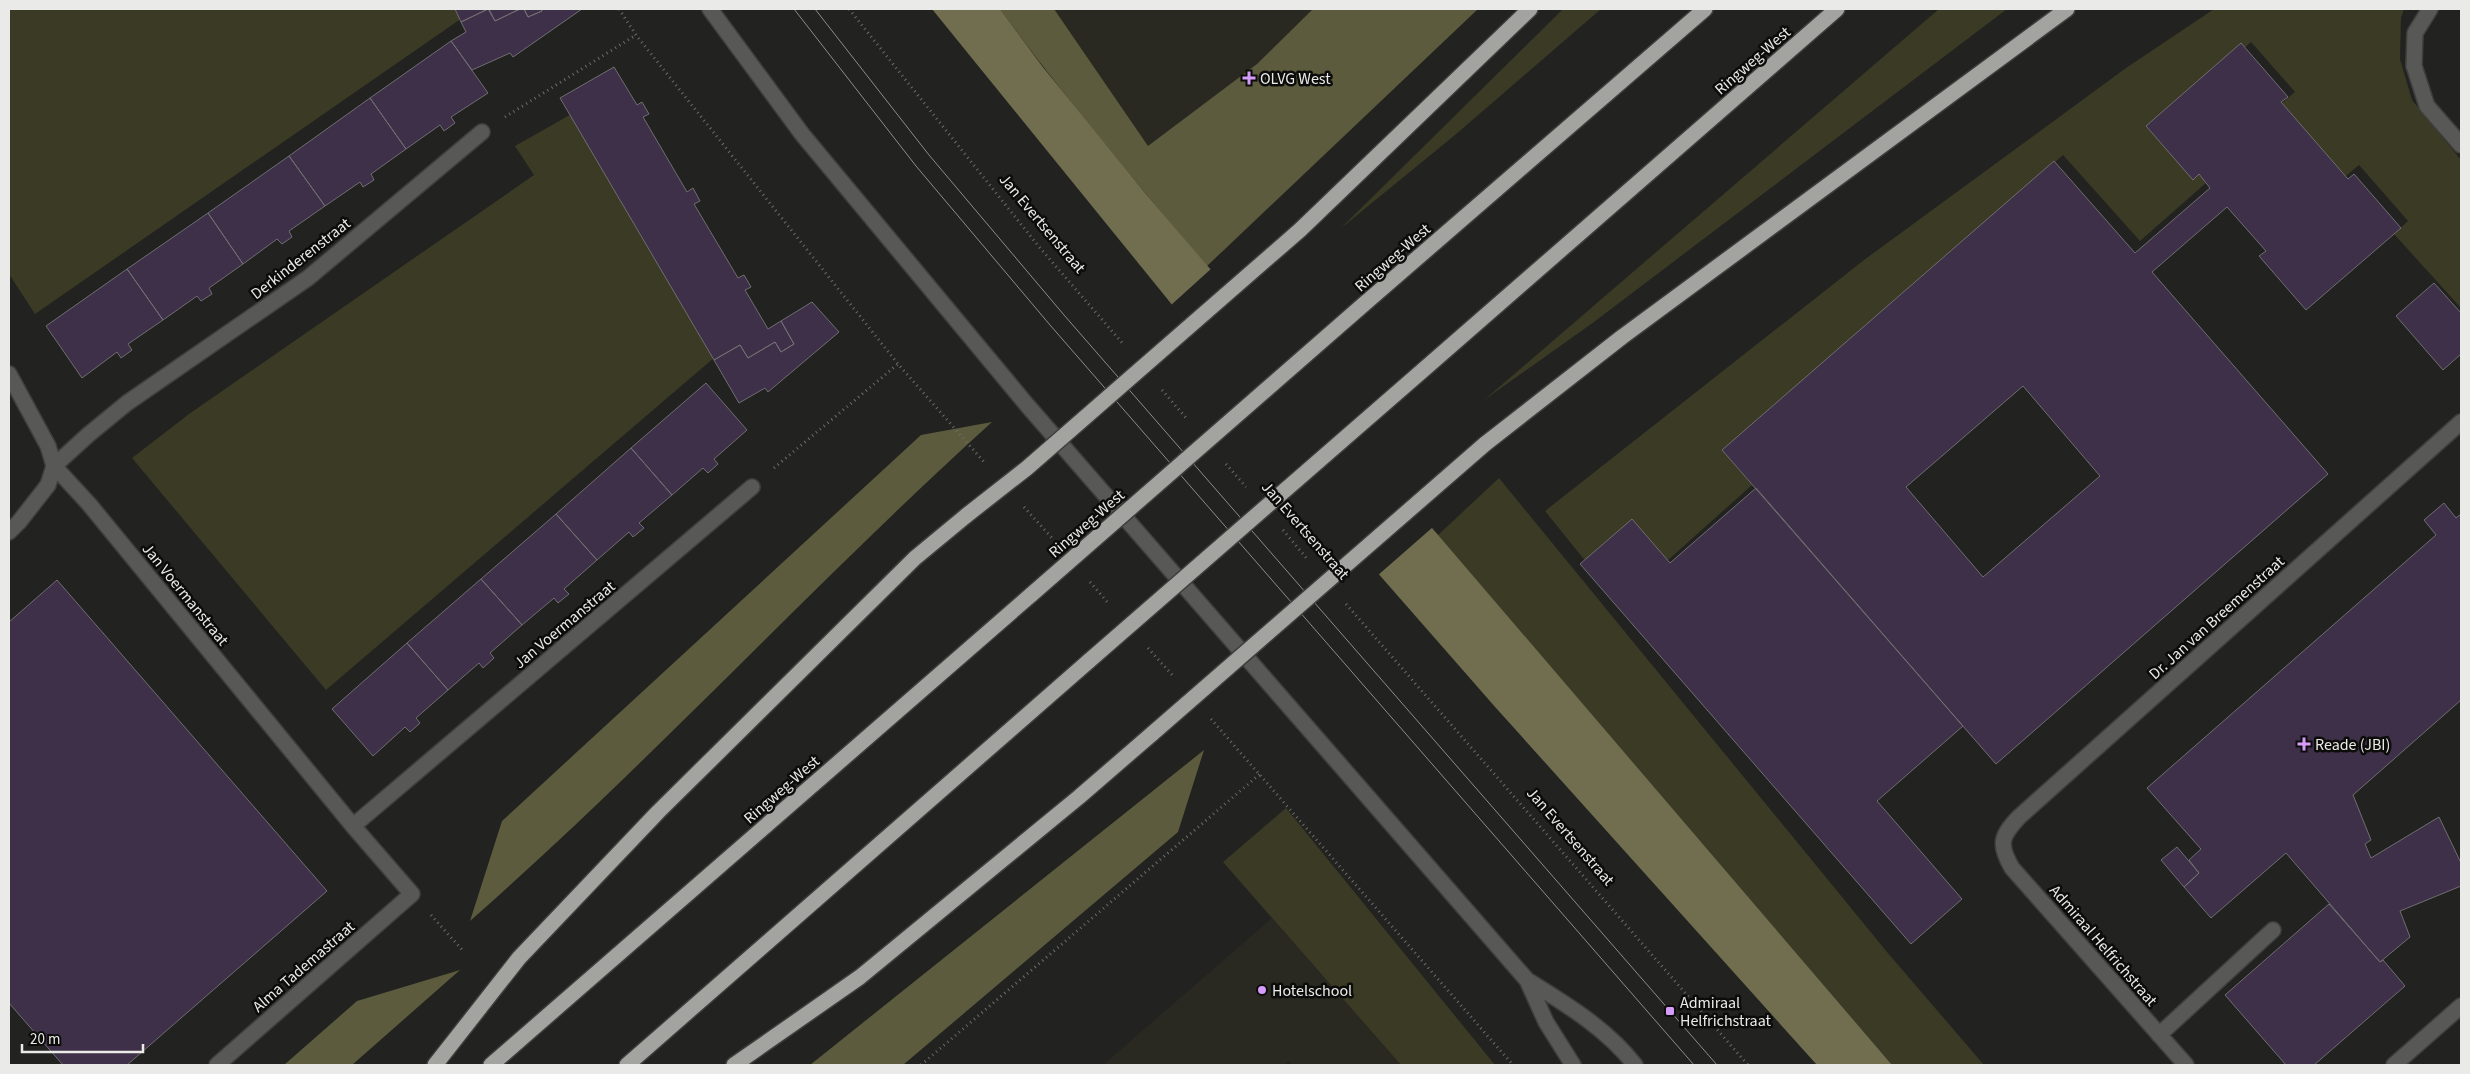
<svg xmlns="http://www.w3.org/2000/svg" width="2470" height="1074" viewBox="0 0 2470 1074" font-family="'Source Sans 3',sans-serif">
	<rect width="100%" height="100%" fill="#222220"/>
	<path fill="#2a2921" d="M1045 9H1478L1223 252Z
		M1272 918 1401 1065H1292L1289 1061 1284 1065H1103Z"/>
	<path fill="#3b3a25" d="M9 9H461L465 16 35 314 9 274Z
		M1563 9H1601L1455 135 1340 229Z
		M1939 9H2007L1594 322 1484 400Z
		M2214 9H2404L2401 18 2400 59 2412 100 2461 160V308L2394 234 2408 221 2359 165 2340 181 2276 108 2295 92 2251 42 2157 124 2207 182 2140 241 2063 155 1724 452 1752 485 1667 561 1638 526 1591 568 1545 511 1864 260 2126 68Z
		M575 112 715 357 326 690 132 458 189 414 534 175 515 146Z
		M1499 478 1887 952 1984 1065H1892L1437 536Z
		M1286 808 1495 1065H1401L1223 862Z"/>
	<path fill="#5d5b3d" d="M1000 9H1054L1148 146 1257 64 1313 9H1478L1207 266C1136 182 1065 98 1000 9Z
		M992 422C814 583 651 762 470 921L502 821 921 435Z
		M1204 750 1178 832 903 1065H810Z
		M460 970 352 1065H284L357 1001Z"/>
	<path fill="#706e4f" d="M932 9H1000L1042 66 1146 194 1892 1065H1817L1496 708 1376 571 1169 301Z"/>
	<path fill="#222220" d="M1212 268 1433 527 1377 576 1170 306Z"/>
	<path fill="#3e3048" stroke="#6f6e71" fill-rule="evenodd" d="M455 9H488L461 22Z
		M488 9 495 21 520 9H524L528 17 542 11 541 9H582L513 57 510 53 472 70 451 41 466 32 461 22Z
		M489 9H520L495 21Z
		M524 9H541L542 11 528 17Z
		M451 41 488 93 451 117 455 123 444 131 440 125 406 149 370 98Z
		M2241 43 2288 97 2281 102 2348 179 2354 174 2401 228 2306 310 2259 256 2266 251 2227 207 2152 272 2328 474 1996 764 1722 450 2054 161 2135 253 2210 188 2199 174 2193 180 2146 126ZM2023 386 2100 476 1983 577 1906 487Z
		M614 67 637 105 642 102 649 114 643 117 687 192 693 188 700 201 694 204 738 278 744 275 751 287 745 290 768 329 781 321 794 344 781 352 775 342 748 358 740 345 714 360 560 98Z
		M370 98 406 149 371 174 374 180 363 187 360 182 325 206 289 156Z
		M289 156 325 206 289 231 292 237 282 244 277 239 243 264 208 213Z
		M208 213 243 264 209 288 212 294 201 301 197 296 163 320 127 269Z
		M127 269 163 320 128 344 132 350 121 358 117 352 82 378 46 326Z
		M2434 283 2461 313V354L2443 370 2396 316Z
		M812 302 839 332 768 392 765 388 739 403 714 360 740 345 748 358 775 342 781 352 794 344 781 321Z
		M706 383 747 430 714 459 718 464 708 473 703 468 672 495 631 448Z
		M631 448 672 495 639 523 644 528 633 537 629 532 597 560 556 514Z
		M1756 488 1963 726 1877 801 1962 899 1911 944 1580 564 1632 519 1670 563Z
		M2444 503 2456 518 2461 514V700L2353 795 2371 840 2365 844 2371 858 2439 817 2461 863V886L2400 911 2410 937 2380 962 2286 853 2211 918 2184 887 2199 873 2189 860 2201 849 2147 788 2436 535 2424 520Z
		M556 514 597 560 564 589 569 594 558 603 554 598 522 625 481 579Z
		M481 579 522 625 490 653 494 658 483 668 479 663 448 690 407 643Z
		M57 580 327 891 127 1065H63L9 1003V622Z
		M407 643 448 690 416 718 420 723 410 732 405 727 373 756 332 709Z
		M2177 847 2199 873 2184 887 2161 860Z
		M2329 904 2380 962 2383 960 2405 986 2314 1065H2286L2225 995Z"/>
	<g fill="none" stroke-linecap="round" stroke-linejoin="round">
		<defs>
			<path id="minor" d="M710 9 802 134 1027 405 1527 980 1546 1022 1573 1065
				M2430 9 2415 33 2414 66 2427 106 2461 145
				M9 374 48 446 54 466 89 504 353 826 752 487
				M9 532 19 522 48 485 54 466 88 435 127 403 308 278 482 132
				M1527 980C1566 1004 1607 1029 1635 1065
				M2159 1035 2273 930
				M217 1065 412 894 353 826
				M2186 1065 2012 868C1998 844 2001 836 2019 817L2461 422
				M2394 1065 2461 1006"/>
			<path id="highway" d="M1300 230 1530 9
				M1363 305 1705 9
				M1422 371 1837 9
				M1485 444 1622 337 2067 9
				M435 1065 519 958 658 812 915 558 967 515
				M491 1065 1032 594
				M627 1065 1090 660
				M734 1065 860 977 1079 797 1153 733"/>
		</defs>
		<use href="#minor" stroke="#3e3e3c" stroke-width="18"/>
		<use href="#highway" stroke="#3e3e3c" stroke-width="18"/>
		<path stroke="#6d6d6b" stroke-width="3" stroke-dasharray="1 4" stroke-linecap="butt" d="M619 9 636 35 898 364 985 463
			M849 9 1040 248 1124 345
			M505 117 636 35
			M1162 390 1187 419
			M1226 464 1246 487
			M774 468 898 364
			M1024 507 1052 538
			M1283 530 1308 560
			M1090 582 1109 604
			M1346 604 1748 1065
			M1148 648 1174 677
			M1211 719 1513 1065
			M431 915 464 952
			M921 1065 1260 774"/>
		<use href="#minor" stroke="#585857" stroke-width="15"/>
		<use href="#highway" stroke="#a3a3a0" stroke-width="15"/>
		<path stroke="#8c8c8a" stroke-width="1" d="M794 9 916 166 1050 325 1694 1065
			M815 9 929 155 1064 315 1717 1065"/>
		<defs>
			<path id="highway-bridge" d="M967 515 1027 468 1300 230
				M1032 594 1363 305
				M1090 660 1422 371
				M1153 733 1485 444"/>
		</defs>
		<use href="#highway-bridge" stroke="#3e3e3c" stroke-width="18" stroke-linecap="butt"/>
		<use href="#highway-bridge" stroke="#a3a3a0" stroke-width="15"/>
	</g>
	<g fill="#d59cfb" stroke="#0c0c0a" stroke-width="2">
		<path d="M1246.5 70.5h5v5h5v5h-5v5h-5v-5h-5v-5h5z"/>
		<path d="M2301.5 736.5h5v5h5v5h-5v5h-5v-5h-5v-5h5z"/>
		<circle cx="1262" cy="990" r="5"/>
		<rect x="1665" y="1006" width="10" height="10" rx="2.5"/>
	</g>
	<g text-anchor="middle" stroke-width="5" stroke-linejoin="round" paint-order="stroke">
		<g font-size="16" fill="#eaeae8" stroke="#0c0c0a">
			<text transform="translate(1752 60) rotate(-41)" y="6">Ringweg-West</text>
			<text transform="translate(1043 223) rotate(50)" y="6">Jan Evertsenstraat</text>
			<text transform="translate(1392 257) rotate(-41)" y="6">Ringweg-West</text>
			<text transform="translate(300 258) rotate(-38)" y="6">Derkinderenstraat</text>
			<text transform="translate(1086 523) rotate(-41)" y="6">Ringweg-West</text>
			<text transform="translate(1306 530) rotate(49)" y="6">Jan Evertsenstraat</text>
			<text transform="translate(186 594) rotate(51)" y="6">Jan Voermanstraat</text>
			<text transform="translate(2216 617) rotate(-42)" y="6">Dr. Jan van Breemenstraat</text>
			<text transform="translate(564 624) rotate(-40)" y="6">Jan Voermanstraat</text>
			<text transform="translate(781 789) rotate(-41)" y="6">Ringweg-West</text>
			<text transform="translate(1571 836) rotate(49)" y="6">Jan Evertsenstraat</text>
			<text transform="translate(2104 945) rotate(49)" y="6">Admiraal Helfrichstraat</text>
			<text transform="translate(303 966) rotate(-41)" y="6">Alma Tademastraat</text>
		</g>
		<g font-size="16" fill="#eaeae8" stroke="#0c0c0a" text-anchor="start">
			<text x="1260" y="84">OLVG West</text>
			<text x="2315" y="750">Reade (JBI)</text>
			<text x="1272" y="996">Hotelschool</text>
			<text x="1680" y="1008">Admiraal<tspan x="1680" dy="18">Helfrichstraat</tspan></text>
		</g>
	</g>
	<rect width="2470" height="1074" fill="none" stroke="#eaeae8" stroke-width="20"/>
	<path d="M22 1044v8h121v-8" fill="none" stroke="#eaeae8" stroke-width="2.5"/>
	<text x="30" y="1044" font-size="15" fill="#eaeae8" stroke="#0c0c0a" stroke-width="4" paint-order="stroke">20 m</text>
</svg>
